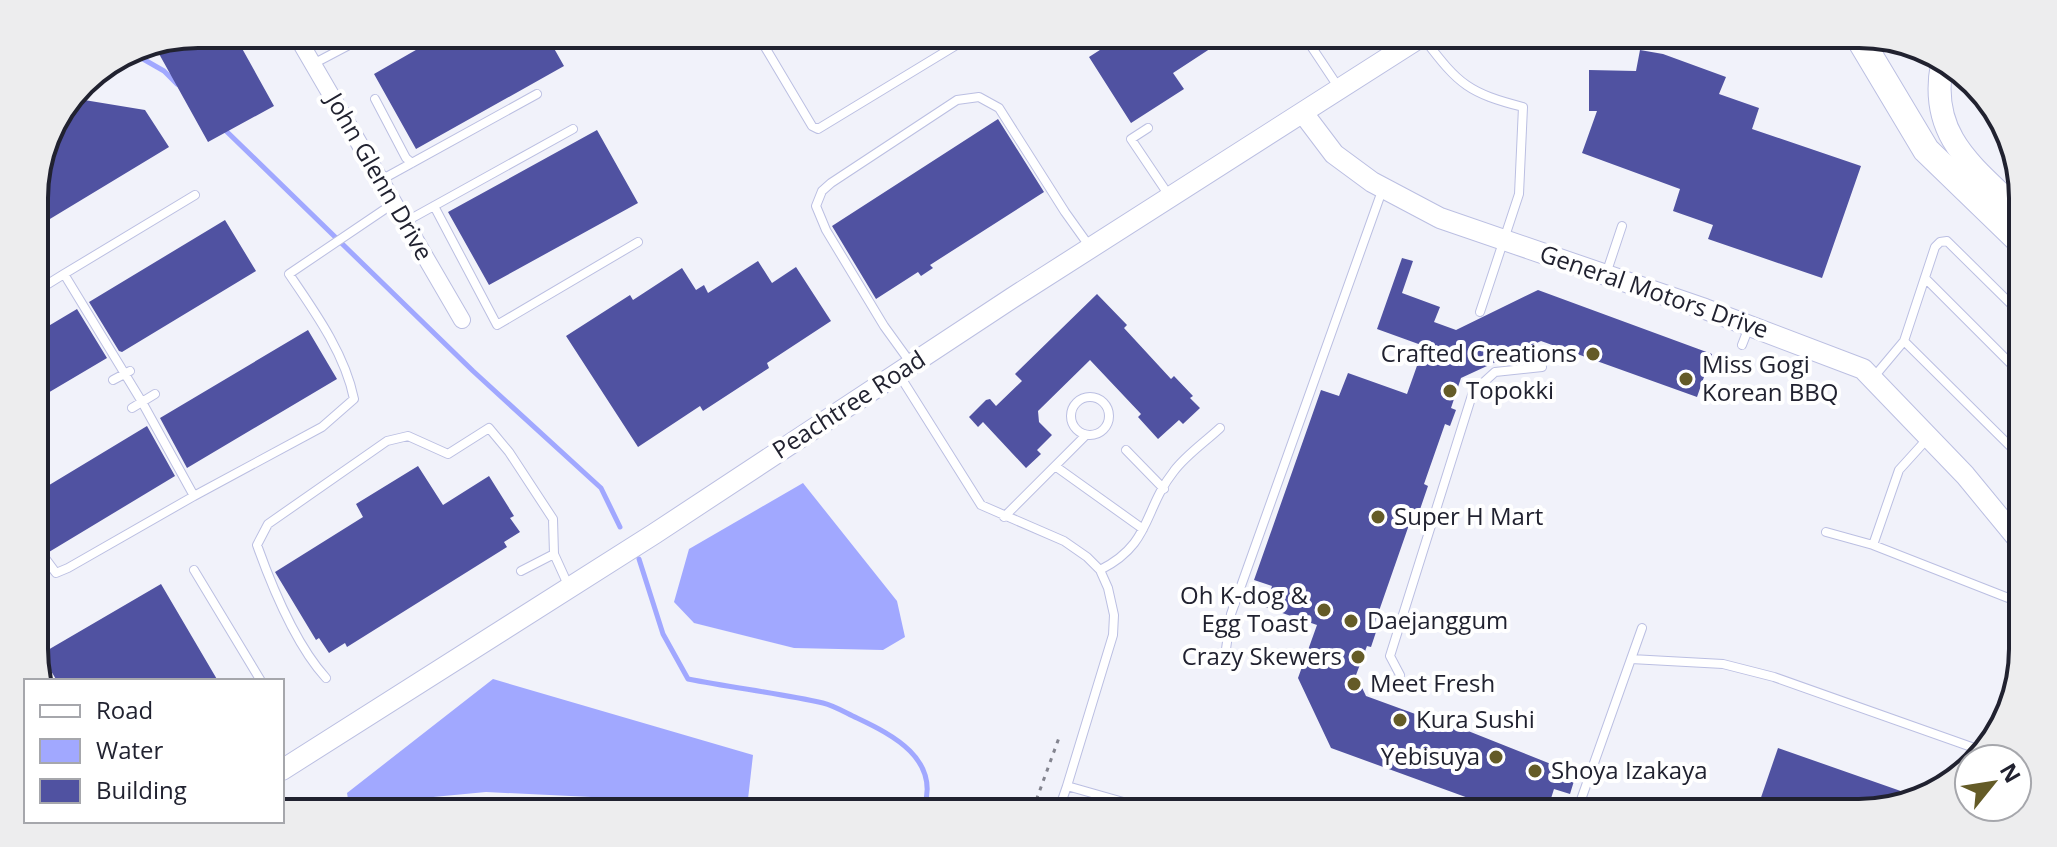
<svg xmlns="http://www.w3.org/2000/svg" width="2057" height="847" viewBox="0 0 2057 847" font-family="'Open Sans',sans-serif">
	<rect width="100%" height="100%" fill="#f1f2fa"/>
	<path fill="#a1a8ff" d="M803 483 897 601 905 637 883 650 794 648 694 623 674 602 689 549Z
		M493 679 753 755 748 799 717 807 612 798 486 792 349 805 347 793Z"/>
	<g fill="none" stroke-linecap="round" stroke-linejoin="round">
		<path stroke="#a1a8ff" stroke-width="5" d="M129 51 164 71 177 84
			M222 127 473 371 601 488 620 527
			M639 559 663 634 688 679C733 688 779 693 823 703 835 706 846 713 857 718 893 735 940 759 924 808"/>
	</g>
	<path fill="#5052a1" d="M203 34H234L274 106 208 142 153 43Z
		M442 35 547 36 564 66 416 149 374 74Z
		M1117 39H1225L1173 73 1184 89 1131 123 1089 57Z
		M1640 50 1663 54 1726 77 1719 94 1759 108 1752 129 1861 166 1822 278 1708 239 1713 225 1673 211 1680 189 1582 153 1597 111H1589V70L1636 71Z
		M72 98 145 110 169 147 35 228 34 187 51 125Z
		M998 119 1044 192 930 265 933 268 921 276 918 272 876 299 832 226Z
		M597 130 638 203 489 285 448 212Z
		M225 220 256 271 122 352 119 351 89 302Z
		M1402 258 1413 261 1402 293 1440 307 1434 322 1456 330 1538 290 1712 354 1697 397 1541 341 1461 378 1451 408 1456 410 1450 426 1445 424 1424 484 1428 486 1415 524 1410 522 1372 631 1376 632 1371 647 1367 646 1356 675 1366 696 1429 719 1443 721 1561 768 1562 762 1578 768 1570 794 1554 789 1547 811H1504L1331 748 1298 678 1317 625 1265 607 1272 586 1254 580 1321 390 1339 396 1348 373 1407 394 1424 346 1377 329Z
		M758 261 772 283 796 267 831 321 767 363 769 368 703 411 700 406 638 447 566 336 630 295 633 300 682 268 696 290 704 285 708 293Z
		M1097 294 1127 325 1124 328 1171 379 1174 376 1193 396 1190 398 1200 408 1183 424 1179 420 1158 439 1138 417 1141 414 1090 360 1038 411 1039 422 1052 435 1037 450 1041 454 1026 468 983 422 978 427 969 417 986 400 990 399 996 406 1022 381 1015 374Z
		M77 309 107 358 36 400 35 334Z
		M308 330 337 379 187 468 160 418Z
		M147 426 175 476 49 552 36 532V493Z
		M418 466 443 505 489 476 514 516 510 518 520 532 504 542 507 547 347 647 345 643 329 653 319 638 316 640 275 572 363 517 356 504Z
		M161 584 218 681H57L41 654Z
		M1778 748 1915 796 1869 813 1756 812Z"/>
	<g fill="none" stroke-linecap="round" stroke-linejoin="round">
		<defs>
			<path id="service" d="M248 34C258 52 274 42 288 34
				M759 37 812 126 818 129 968 38
				M1307 40 1339 88
				M1425 40C1459 85 1469 93 1523 107L1519 194 1480 312
				M1660 43 1661 42
				M313 64 368 35
				M375 99 406 158 412 163
				M1148 128 1131 139 1170 197
				M381 180 537 94
				M434 206 497 325 638 242
				M405 222 573 129
				M64 274 195 195
				M1606 274 1622 226
				M1925 278 2019 372
				M35 292 64 274 142 402 194 496 68 568 56 573 36 546
				M1904 341 2018 454
				M1742 345 1749 327
				M910 362 884 326 826 230 816 206 822 191 831 183 957 100 979 97 999 108 1065 212 1090 247
				M898 373 981 505 1064 541 1087 557 1100 570 1108 588 1114 615 1113 635 1067 786 1148 809
				M1873 378 1904 341 1935 247 1940 242 1947 241 2020 313
				M113 380 130 371
				M1071 416a19 19 0 1 1 38 0a19 19 0 1 1-38 0Z
				M132 408 155 394
				M1126 450 1164 489
				M1055 466 1143 529
				M194 496 322 427 354 399C345 354 315 312 289 274L394 203
				M1004 517 1086 435
				M1826 532 1873 545 2016 601
				M1873 545 1899 470 1928 438
				M194 570 261 681
				M1100 570C1152 544 1143 510 1174 471 1186 455 1205 442 1220 428
				M521 571 554 554 569 587
				M1225 656 1231 614 1383 188
				M1631 659 1723 664 1774 677 1980 750
				M1400 675 1390 656 1473 392 1495 372 1542 367
				M326 678C297 646 272 587 257 545L268 524 387 441 408 436 448 454 489 428 509 452 553 519 554 554
				M1059 809 1067 786
				M1577 811 1642 628"/>
			<path id="minor" d="M296 35 462 320"/>
			<path id="tertiary" d="M1303 113 1334 154 1372 182 1440 218 1705 309 1863 369 1965 475 2016 537
				M282 770 654 534 1012 298 1416 40"/>
			<path id="secondary" d="M1942 64C1928 137 1974 167 2021 213"/>
			<path id="trunk" d="M1862 43 1926 150 2021 242"/>
		</defs>
		<use href="#service" stroke="#bbbfe2" stroke-width="10"/>
		<use href="#minor" stroke="#bbbfe2" stroke-width="18"/>
		<use href="#tertiary" stroke="#bbbfe2" stroke-width="22"/>
		<use href="#secondary" stroke="#bbbfe2" stroke-width="24"/>
		<use href="#trunk" stroke="#bbbfe2" stroke-width="28"/>
		<path stroke="#83848f" stroke-width="3" stroke-dasharray="4 6" stroke-linecap="butt" d="M1033 809 1060 735"/>
		<use href="#service" stroke="#fff" stroke-width="8"/>
		<use href="#minor" stroke="#fff" stroke-width="16"/>
		<use href="#tertiary" stroke="#fff" stroke-width="20"/>
		<use href="#secondary" stroke="#fff" stroke-width="22"/>
		<use href="#trunk" stroke="#fff" stroke-width="26"/>
	</g>
	<g fill="#645b27" stroke="#fff" stroke-width="3">
		<circle cx="1593" cy="354" r="8"/>
		<circle cx="1686" cy="379" r="8"/>
		<circle cx="1450" cy="391" r="8"/>
		<circle cx="1378" cy="517" r="8"/>
		<circle cx="1324" cy="610" r="8"/>
		<circle cx="1351" cy="621" r="8"/>
		<circle cx="1358" cy="657" r="8"/>
		<circle cx="1354" cy="684" r="8"/>
		<circle cx="1400" cy="720" r="8"/>
		<circle cx="1496" cy="757" r="8"/>
		<circle cx="1535" cy="771" r="8"/>
	</g>
	<g text-anchor="middle" stroke-width="8" stroke-linejoin="round" paint-order="stroke">
		<g font-size="24" fill="#212230" stroke="#fff">
			<text transform="translate(379 177) rotate(60)" y="8">John Glenn Drive</text>
			<text transform="translate(1654 292) rotate(19)" y="8">General Motors Drive</text>
			<text transform="translate(849 405) rotate(-33)" y="8">Peachtree Road</text>
		</g>
		<g font-size="24" fill="#212230" stroke="#fff" text-anchor="start">
			<text x="1577" y="362" text-anchor="end">Crafted Creations</text>
			<text x="1702" y="373">Miss Gogi<tspan x="1702" dy="28">Korean BBQ</tspan></text>
			<text x="1466" y="399">Topokki</text>
			<text x="1394" y="525">Super H Mart</text>
			<text x="1308" y="604" text-anchor="end">Oh K-dog &amp;<tspan x="1308" dy="28">Egg Toast</tspan></text>
			<text x="1367" y="629">Daejanggum</text>
			<text x="1342" y="665" text-anchor="end">Crazy Skewers</text>
			<text x="1370" y="692">Meet Fresh</text>
			<text x="1416" y="728">Kura Sushi</text>
			<text x="1480" y="765" text-anchor="end">Yebisuya</text>
			<text x="1551" y="779">Shoya Izakaya</text>
		</g>
	</g>
	<path d="M0 0H2057V847H0ZM198 48H1859A150 150 0 0 1 2009 198V649A150 150 0 0 1 1859 799H198A150 150 0 0 1 48 649V198A150 150 0 0 1 198 48Z" fill="#ededee" fill-rule="evenodd"/>
	<path fill="none" stroke="#212230" stroke-width="4" d="M198 48H1859A150 150 0 0 1 2009 198V649A150 150 0 0 1 1859 799H198A150 150 0 0 1 48 649V198A150 150 0 0 1 198 48Z"/>
	<rect x="24" y="679" width="260" height="144" fill="#ffffff" stroke="#a6a7ac" stroke-width="2"/>
	<rect x="40" y="705" width="40" height="12" fill="#ffffff" stroke="#a6a7ac" stroke-width="2"/>
	<text x="96" y="719" font-size="24" fill="#212230">Road</text>
	<rect x="40" y="739" width="40" height="24" fill="#a1a8ff" stroke="#a6a7ac" stroke-width="2"/>
	<text x="96" y="759" font-size="24" fill="#212230">Water</text>
	<rect x="40" y="779" width="40" height="24" fill="#5052a1" stroke="#a6a7ac" stroke-width="2"/>
	<text x="96" y="799" font-size="24" fill="#212230">Building</text>
	<g transform="translate(1993 783) rotate(60)"><circle r="38" fill="#ffffff" stroke="#a6a7ac" stroke-width="2"/>
	<path d="M0-6L14 30L0 20L-14 30Z" fill="#645b27"/>
	<text y="-12" font-size="22" font-weight="bold" text-anchor="middle" fill="#212230">N</text>
	</g>
</svg>
